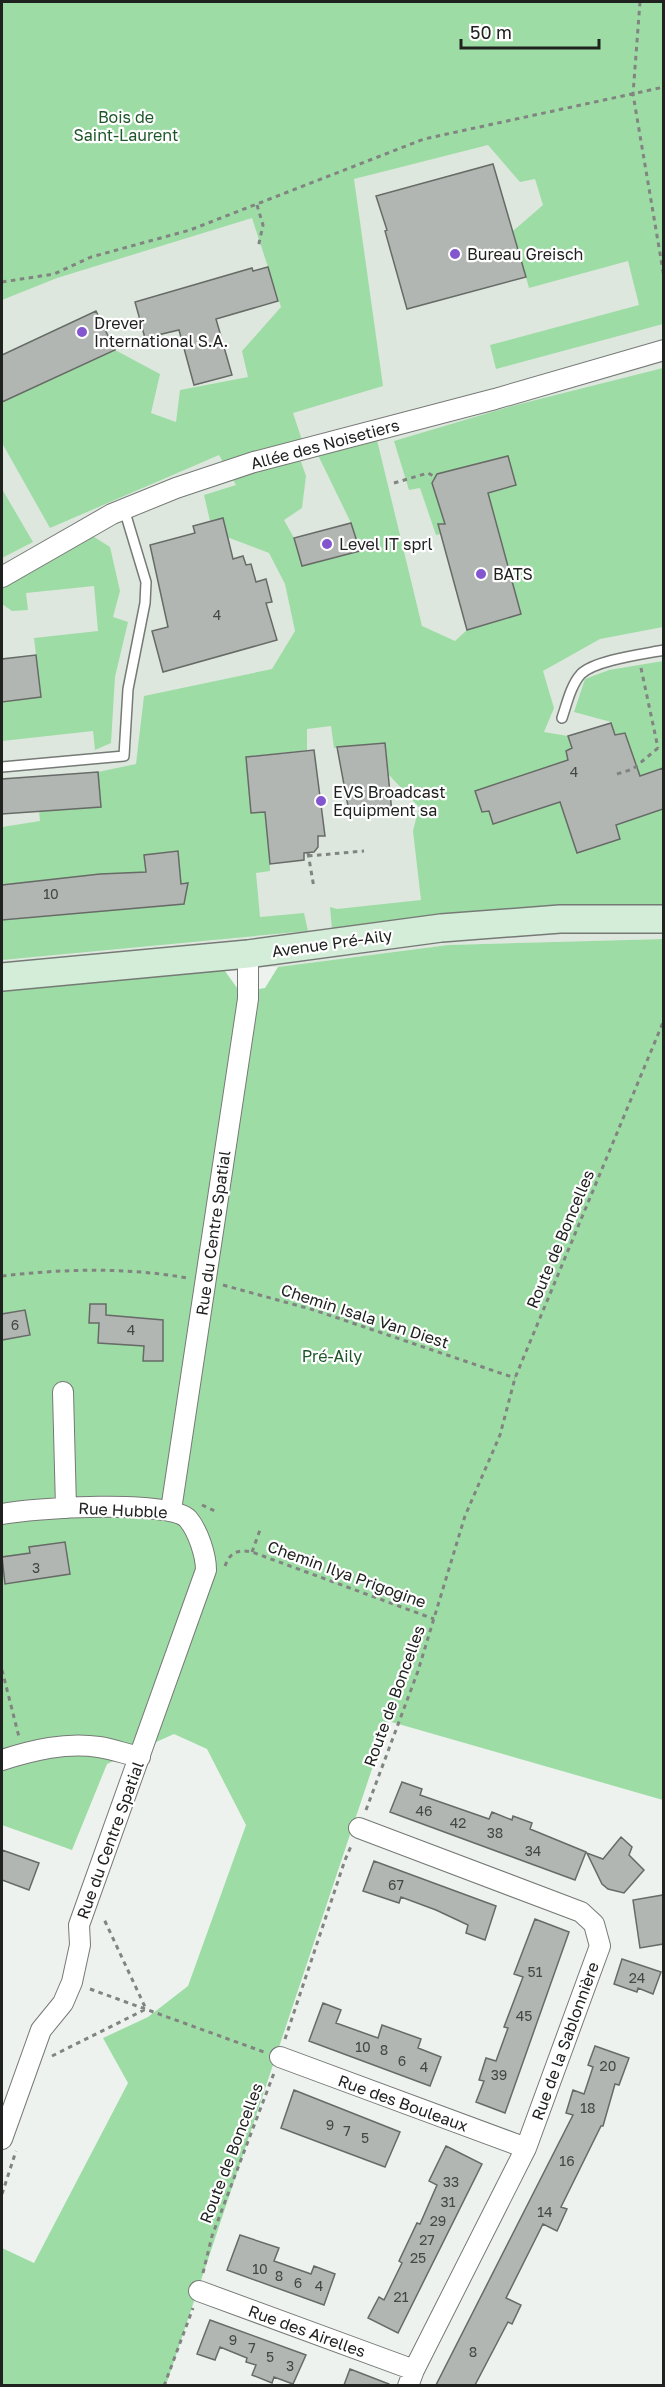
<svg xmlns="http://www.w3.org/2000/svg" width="665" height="2387" viewBox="0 0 665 2387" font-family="'Golos Text',sans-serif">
	<rect width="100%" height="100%" fill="#edf2ee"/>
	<path fill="#dde7de" d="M663 95V939L448 945 278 967H222L2 989V280L354 179Z"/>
	<path fill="#9edca5" d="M2 2H663V324L496 369 490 345 639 305 628 261 529 288 513 231 543 205 535 179 520 182 488 145 354 179 383 386 293 413 302 440 294 442 306 476 302 508 284 520 294 538 302 566 360 551 351 523 316 451 376 436 422 626 455 641 467 630 520 614 493 511 477 497 515 485 508 456 441 475 437 473 433 481 436 482V495L445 524H438L441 534 436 535 420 488 409 490 394 441 512 406 663 368V627L600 639 543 671 554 708 544 732 568 736 572 748 566 752 571 767 559 763 475 791 482 812 489 811 493 824 577 797 566 820 577 853 620 839 613 818 632 820 663 809V904L534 907 332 929 330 907 337 909 421 900 413 831 419 807 389 775 385 743 334 748 331 726 307 729V750L246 757 251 813 269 812 270 871 256 873 260 917 304 913 308 931 2 960V920L93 911 103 902 105 911 184 904 188 884H181L178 851 144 855 146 872 101 874 2 885V827L40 821 39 811 101 807 98 772 136 764 144 696 272 669 295 631 285 584 269 553 227 537 223 518 210 521 204 495 236 485 219 455 50 528 2 443V395L4 400 115 350 160 374 151 413 176 422 180 390 248 377 242 351 281 307 252 218 57 278 2 300Z
		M2 489 33 542 2 558Z
		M91 535 110 547 120 591 113 617 128 622 115 677 111 743 95 750 93 731 2 741V702L41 697 34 638 98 631 94 586 26 593 28 610 12 611 2 604V583Z
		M663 661V768L636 777 635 763 625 733 615 735 611 722 574 712 585 679 609 670Z
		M663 939V1800L388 1721 166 2385H2V2248L34 2263 128 2083 103 2038 148 2017 188 1986 246 1825 207 1749 174 1734 107 1764 72 1850 2 1825V989L222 967 240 992 265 988 278 967 448 945Z"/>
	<path fill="#b2b6b2" stroke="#676b67" stroke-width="1.5" d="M493 164 526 277 407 309 385 231 387 230 376 196Z
		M268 267 278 301 216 319 232 375 194 385 179 330 145 338 135 302 252 268 253 271Z
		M96 311 115 350 2 402V355Z
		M508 456 516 485 488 493 521 614 467 630 438 524H445L432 483 437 474Z
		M223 518 233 559 243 556 246 565 251 564 256 582 266 579 272 602 266 603 277 640 163 672 152 631 168 627 150 545 195 533 193 526Z
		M351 523 360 551 302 566 294 538Z
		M36 655 41 697 2 702V659Z
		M611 723 615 735 625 733 640 776 663 768V809L616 825 620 839 577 853 560 802 493 824 489 811 482 812 475 791 568 760 566 751 572 748 568 736Z
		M385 743 392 813 350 817 337 747Z
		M314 750 325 836H318V847L314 852 304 853V860L270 864 265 812 251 813 246 757Z
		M98 772 101 807 2 814V779Z
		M178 851 181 884 188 883 184 904 2 920V885L100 874 146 872 144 855Z
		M90 1304H106V1315L163 1320V1361H143L144 1346 98 1343 99 1323H89Z
		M25 1310 30 1335 2 1340V1314Z
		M65 1542 70 1574 5 1584 2 1557 30 1553 29 1547Z
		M402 1782 422 1789 420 1795 489 1819 492 1812 512 1820 513 1816 532 1823 530 1829 586 1852 575 1880 390 1812Z
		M621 1837 632 1847 629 1855 644 1870 624 1893 608 1889 602 1884 587 1853 603 1859Z
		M2 1850 39 1863 29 1890 2 1880Z
		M374 1861 496 1906 485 1940 466 1933 468 1925 436 1910 401 1897 399 1903 363 1891Z
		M663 1895V1944L640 1948 633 1900Z
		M535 1919 569 1932 505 2113 476 2102 484 2081 479 2080 486 2058 496 2061 508 2028 504 2027 523 1977 514 1974Z
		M622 1959 661 1972 653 1994 638 1988 637 1992 614 1984Z
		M323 2003 341 2010 336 2023 378 2038 382 2025 421 2039 418 2048 441 2057 430 2086 309 2041Z
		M595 2046 629 2058 619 2085 615 2084 603 2126H601L561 2207 567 2209 557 2231 543 2224 506 2298 521 2305 512 2324 508 2322 475 2385H436L573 2115 566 2113 573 2090 584 2094 593 2067 588 2065Z
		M294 2090 400 2132 385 2167 281 2128Z
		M446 2146 482 2164 398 2333 368 2318 379 2297 384 2300 402 2263 399 2261 417 2223 420 2224 437 2185 429 2181Z
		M240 2235 279 2248 274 2261 311 2274 314 2266 335 2274 324 2305 227 2270Z
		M210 2320 306 2355 293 2384 274 2377 272 2383 252 2375 256 2365 246 2362 247 2358 220 2347 215 2360 197 2354Z
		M350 2369 389 2384V2385H344Z"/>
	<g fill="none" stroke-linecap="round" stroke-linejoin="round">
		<defs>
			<path id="lane" d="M562 718C567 703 571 685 581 674 595 660 644 654 664 650
				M2 767 124 756 128 689 145 603 146 582 124 509"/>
			<path id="street" d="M2 577 112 514 176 488 254 462 495 399 664 350
				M63 1392 66 1508
				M171 1510 248 999V954
				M2 1514C31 1508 170 1499 188 1519 198 1531 206 1555 206 1570L79 1925 80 1945 72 1982 63 2003 41 2030 2 2139
				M2 1760C33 1750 66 1742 99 1747 112 1749 126 1754 140 1757
				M359 1828 581 1912 594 1924 600 1946 526 2148 414 2370 408 2386
				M280 2057 526 2148
				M199 2291 414 2370"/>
			<path id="secondary" d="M2 977 248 954 441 928 560 919H664"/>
		</defs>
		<use href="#lane" stroke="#767a76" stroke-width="12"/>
		<use href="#street" stroke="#767a76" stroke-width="22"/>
		<use href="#secondary" stroke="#767a76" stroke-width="30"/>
		<path stroke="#818481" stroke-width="3" stroke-dasharray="4.5 4.5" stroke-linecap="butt" d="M640 2 633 94 664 277
			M257 205 263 225 258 248
			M2 282 54 274 91 257 190 230 424 139 664 87
			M394 483 428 473 435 477
			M641 668 658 748
			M617 774 633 769 658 748 664 747
			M308 853 314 888
			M308 856 364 851
			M2 1276C63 1269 126 1267 187 1278
			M223 1285 314 1310 515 1378
			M202 1505 217 1512
			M252 1552 260 1530
			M225 1566C230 1552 238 1549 252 1552L434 1619
			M2 1670 19 1737
			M366 1810 418 1671 465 1516 500 1435 515 1378 664 1020
			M90 1989 264 2052
			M285 2039 345 1860 352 1844
			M52 2056 146 2009 103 1917
			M2 2194 16 2151
			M203 2273 212 2236 274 2073
			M164 2386 193 2308"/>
		<use href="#lane" stroke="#fff" stroke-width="9"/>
		<use href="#street" stroke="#fff" stroke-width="20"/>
		<use href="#secondary" stroke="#d4edd8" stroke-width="27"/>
	</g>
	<g fill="#8356cf" stroke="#fff" stroke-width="2">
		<circle cx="455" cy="254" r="6"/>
		<circle cx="82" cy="332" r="6"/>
		<circle cx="327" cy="544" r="6"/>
		<circle cx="481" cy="574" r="6"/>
		<circle cx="321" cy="801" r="6"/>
	</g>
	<g text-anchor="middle" stroke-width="4.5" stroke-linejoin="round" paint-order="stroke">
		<g font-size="14" fill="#444744">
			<text x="217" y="620">4</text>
			<text x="574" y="777">4</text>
			<text x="51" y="899">10</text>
			<text x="15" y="1330">6</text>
			<text x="131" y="1335">4</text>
			<text x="36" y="1573">3</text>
			<text x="424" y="1816">46</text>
			<text x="458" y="1828">42</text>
			<text x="495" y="1838">38</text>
			<text x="533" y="1856">34</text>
			<text x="396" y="1890">67</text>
			<text x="535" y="1977">51</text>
			<text x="637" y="1983">24</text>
			<text x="524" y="2021">45</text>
			<text x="363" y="2052">10</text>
			<text x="384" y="2055">8</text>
			<text x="402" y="2066">6</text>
			<text x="608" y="2071">20</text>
			<text x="424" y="2072">4</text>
			<text x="499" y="2080">39</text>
			<text x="588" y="2113">18</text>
			<text x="330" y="2130">9</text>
			<text x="347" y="2136">7</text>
			<text x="365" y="2143">5</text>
			<text x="567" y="2166">16</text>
			<text x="451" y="2187">33</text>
			<text x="448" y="2207">31</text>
			<text x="545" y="2217">14</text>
			<text x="438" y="2226">29</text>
			<text x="427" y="2245">27</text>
			<text x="418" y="2263">25</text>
			<text x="260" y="2274">10</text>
			<text x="279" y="2281">8</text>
			<text x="298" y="2288">6</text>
			<text x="319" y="2291">4</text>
			<text x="401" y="2302">21</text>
			<text x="233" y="2345">9</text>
			<text x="252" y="2353">7</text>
			<text x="473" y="2357">8</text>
			<text x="270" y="2362">5</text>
			<text x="290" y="2371">3</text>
		</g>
		<g font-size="16" fill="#1d5628" stroke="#fff">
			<text x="126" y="123">Bois de<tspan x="126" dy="18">Saint-Laurent</tspan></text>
			<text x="332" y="1362">Pré-Aily</text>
		</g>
		<g font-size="16" fill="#202220" stroke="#fff" text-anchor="start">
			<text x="467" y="260">Bureau Greisch</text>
			<text x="94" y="329">Drever<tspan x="94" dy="18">International S.A.</tspan></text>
			<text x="339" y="550">Level IT sprl</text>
			<text x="493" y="580">BATS</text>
			<text x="333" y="798">EVS Broadcast<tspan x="333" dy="18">Equipment sa</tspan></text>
		</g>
		<g font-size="16" fill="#202220" stroke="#fff">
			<text transform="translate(325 444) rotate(-15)" y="6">Allée des Noisetiers</text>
			<text transform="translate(332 943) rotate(-8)" y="6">Avenue Pré-Aily</text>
			<text transform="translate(213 1233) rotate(-82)" y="6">Rue du Centre Spatial</text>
			<text transform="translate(560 1239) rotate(-67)" y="6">Route de Boncelles</text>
			<text transform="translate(365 1316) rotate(18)" y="6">Chemin Isala Van Diest</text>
			<text transform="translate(123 1510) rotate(3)" y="6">Rue Hubble</text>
			<text transform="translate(347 1574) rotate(20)" y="6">Chemin Ilya Prigogine</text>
			<text transform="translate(394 1696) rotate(-70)" y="6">Route de Boncelles</text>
			<text transform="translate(110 1840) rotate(-70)" y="6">Rue du Centre Spatial</text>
			<text transform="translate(565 2041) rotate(-70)" y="6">Rue de la Sablonnière</text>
			<text transform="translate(403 2103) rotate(20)" y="6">Rue des Bouleaux</text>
			<text transform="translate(231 2153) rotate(-69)" y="6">Route de Boncelles</text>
			<text transform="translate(307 2331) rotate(20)" y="6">Rue des Airelles</text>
		</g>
	</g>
	<rect width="665" height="2387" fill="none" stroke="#202220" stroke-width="6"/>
	<path d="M461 39v9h138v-9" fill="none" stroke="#202220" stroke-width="3"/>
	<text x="470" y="39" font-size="18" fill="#202220" stroke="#ffffff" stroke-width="4.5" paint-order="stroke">50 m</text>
</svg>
